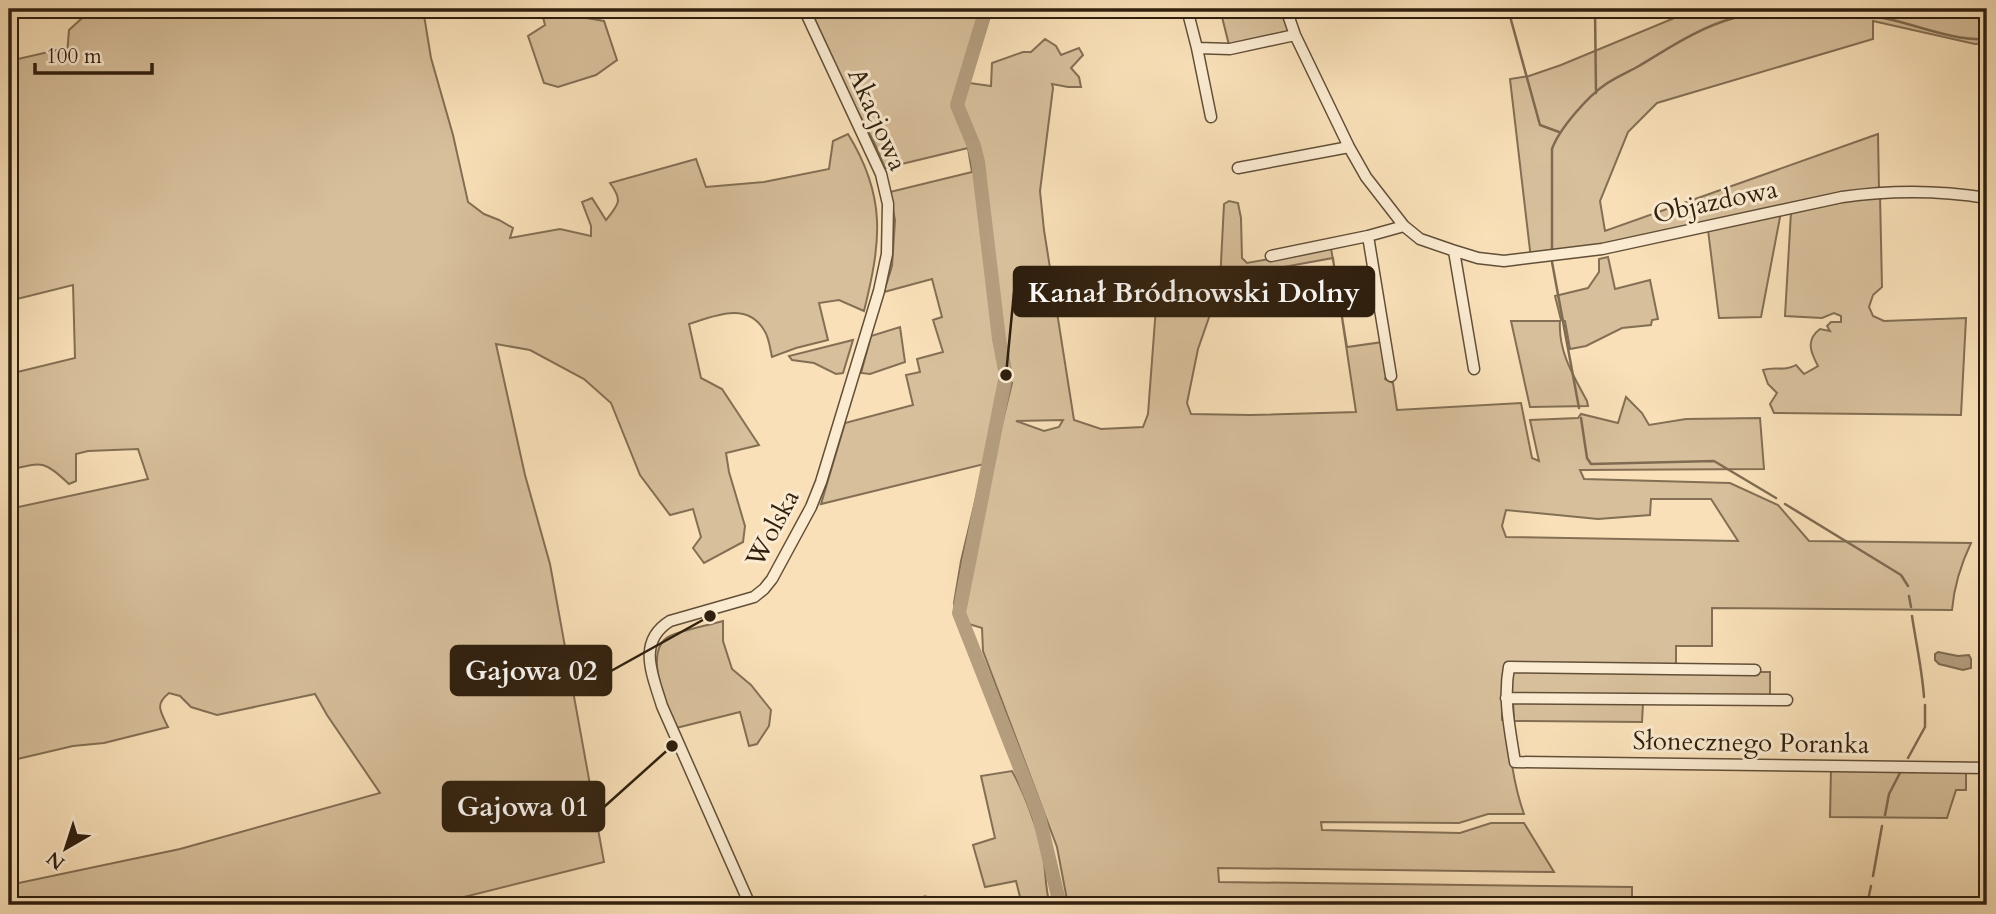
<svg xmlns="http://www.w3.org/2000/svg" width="1996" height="914" viewBox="0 0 1996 914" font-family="Cardo,serif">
	<rect width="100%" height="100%" fill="#f9e0b8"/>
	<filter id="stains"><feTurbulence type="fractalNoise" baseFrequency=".00286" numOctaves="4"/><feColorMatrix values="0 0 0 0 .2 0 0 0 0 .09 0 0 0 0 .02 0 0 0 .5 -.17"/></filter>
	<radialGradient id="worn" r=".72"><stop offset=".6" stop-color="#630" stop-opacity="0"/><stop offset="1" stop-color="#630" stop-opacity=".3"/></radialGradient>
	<path fill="#d7bf9b" stroke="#836f54" stroke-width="2" fill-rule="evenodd" d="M92 9H423L431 58 453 135 468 202 484 214 499 220 513 228 510 238 560 229 591 236V226L582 202 592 198 606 220C619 204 623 201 610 183L696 159 706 187 764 182 829 169 833 141 848 134C887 197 881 242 864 311L839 300 819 303 828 340 796 348 772 357C770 348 769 337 764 330 747 301 714 316 689 324L701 378 722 389 759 445 726 453 729 472 745 526 743 542 704 563 693 548 701 537 693 509 670 515 640 475 611 403 584 379 530 350 496 344 525 475 550 564 604 862 432 905H9V885L180 849 380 793 327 715 315 694 217 715 191 707 180 696 169 693C154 705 161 712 168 727L104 743 73 746 9 761V509L148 479 138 449 88 451 76 454V481L69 484C43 460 43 462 9 470V374L75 358 73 285 9 301V61L57 50 67 55 69 30Z
		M541 9H578L581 17 604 21 617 60 596 75 558 87 544 83 528 36 545 25Z
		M810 9H992L969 83 991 86 992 63 1023 52H1031L1045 39 1056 46 1061 55 1079 48 1083 55 1071 68 1079 77 1081 87H1068L1052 84 1053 88 1040 191 1044 230 1074 420 1101 429 1143 427 1148 414 1156 307 1183 306 1205 273 1213 275 1211 295 1220 282 1224 204 1229 201 1238 203 1241 218 1242 258 1247 263 1331 248 1347 347 1383 342 1388 373 1385 379 1393 383 1397 410 1521 403 1532 458 1539 461 1530 420 1578 418 1581 414 1618 423 1626 397 1642 413 1649 425 1686 419 1760 418 1764 469 1580 470 1584 479 1730 483 1778 505 1809 541 1971 543C1961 564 1954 587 1952 610L1712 608V646H1676V666L1503 670 1502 720 1507 721C1510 753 1513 783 1524 814H1488L1459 823 1321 822 1322 830 1460 833 1491 823H1524L1554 872 1218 868 1219 882 1632 887V905H1068L1057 847 983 651 982 628 969 624H958L954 603 961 561 984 464 821 504 845 423 913 405 906 375 920 372 917 359 943 352 933 320 942 317 932 279 884 292 892 266 895 220 890 192 972 172 968 148 885 168 874 142 848 94ZM1333 258 1356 412 1250 415 1191 414 1187 403 1198 349 1212 309 1235 276ZM1000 382 1012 383 993 461 985 463ZM1063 420 1059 427 1044 431 1016 421ZM1651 499H1711L1738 541 1506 537 1502 526 1506 510 1598 519 1650 515Z
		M1220 9H1283L1289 31 1229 45Z
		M1696 9H1987V43L1975 44 1873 21V39L1657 103 1628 132 1600 201 1605 231 1878 134 1879 190 1531 259 1510 79 1529 76 1561 65Z
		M1880 195 1882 287 1873 295 1869 307 1873 316 1884 321 1966 318 1961 415 1774 413 1770 404 1777 393 1768 384 1763 370C1776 366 1784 372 1796 365L1804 374 1818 366C1811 353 1805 340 1820 329L1830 331 1827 326 1831 322H1841V316L1834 313 1822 318 1785 316 1791 212Z
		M1781 212 1761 317 1719 318 1708 230Z
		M1608 257 1615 289 1650 280 1658 319 1652 320 1651 325 1622 328 1586 346 1570 349 1565 321 1561 320 1555 296 1588 288 1599 272V259Z
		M1511 321H1560C1558 351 1573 375 1587 401L1588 406 1530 407Z
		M900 327 905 362 870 374 861 373 871 336Z
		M853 340 843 373 836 374 814 363 792 360 789 356Z
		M723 621V641L732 669 751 685 771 710 769 726 757 744 749 746 740 712 676 728C668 708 641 650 670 636 686 629 706 626 723 621Z
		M1511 671 1770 672V697L1511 694Z
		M1513 702 1643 703 1642 722 1514 721Z
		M1831 769 1966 771V790H1956L1947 818 1830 817Z
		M1012 771C1025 794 1038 830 1043 855 1046 872 1045 889 1050 905H1022L1016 881 985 887 973 845 995 838 981 776Z"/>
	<path fill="#b49e7e" stroke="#7f6b51" stroke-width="2" d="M1938 652 1958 656 1969 655 1971 659V668L1963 670 1939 664 1935 660V654Z"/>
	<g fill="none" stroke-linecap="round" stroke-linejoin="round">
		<path stroke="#7f6b51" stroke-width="2.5" d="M1508 9 1540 125 1559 132
			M1595 9 1596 93
			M1552 249V149C1559 129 1588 96 1606 84 1616 77 1628 72 1639 66 1669 48 1700 27 1734 18 1780 5 1841 8 1888 19 1920 26 1954 41 1987 39
			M1552 262 1579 408
			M1581 418 1587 458 1591 464 1714 461 1776 498
			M1785 504 1901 575 1908 586
			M1909 596 1911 607
			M1912 616C1916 643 1922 669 1924 697
			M1908 758 1925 727V705
			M1885 815 1889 794 1901 771
			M1873 876 1882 826
			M1867 905 1871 886"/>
		<path stroke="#b49e7e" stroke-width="14" d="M986 9 957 105 974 146 978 162 999 339 1006 375 959 613 1039 816 1060 905"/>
		<defs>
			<path id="minor" d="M1187 9 1197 48 1211 117
				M1286 9 1295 35 1349 147 1366 177 1404 226 1420 239 1452 250 1478 258 1504 261 1602 249 1842 197C1891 190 1938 190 1987 198
				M1197 48 1230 49 1295 35
				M1238 168 1349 147
				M1454 251 1474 369
				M1271 256 1368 236
				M1391 376 1368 236 1404 226
				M1755 670 1509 667C1503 699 1510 730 1515 762L1987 768
				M1506 698 1787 700
				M750 905 662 706C653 676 636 642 670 621L754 597 764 589 772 579 811 507 821 482 879 291 887 254 888 204 881 174 804 9
				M911 905 925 902"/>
		</defs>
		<use href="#minor" stroke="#624f38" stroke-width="13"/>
		<use href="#minor" stroke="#fbebd1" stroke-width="10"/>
	</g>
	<g text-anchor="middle" stroke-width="6" stroke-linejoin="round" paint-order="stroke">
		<g font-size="26" fill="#2f1f0e" stroke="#fbebd1">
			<text transform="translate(878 119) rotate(66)" y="9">Akacjowa</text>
			<text transform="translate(1715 201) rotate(-12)" y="9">Objazdowa</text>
			<text transform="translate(772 528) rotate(-62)" y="9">Wolska</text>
			<text transform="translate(1751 742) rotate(1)" y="9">Słonecznego Poranka</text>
		</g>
	</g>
	<path fill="none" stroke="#2f1f0e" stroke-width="2.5" d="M1006 375L1014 292M710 616L611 671M672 746L604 807"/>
	<g fill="#2f1f0e" stroke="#fbebd1" stroke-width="2.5">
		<circle cx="1006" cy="375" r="7"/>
		<circle cx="710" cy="616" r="7"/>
		<circle cx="672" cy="746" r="7"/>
	</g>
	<g fill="#2f1f0e" stroke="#2f1f0e" stroke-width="2.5">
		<rect x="1014" y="267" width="360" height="49" rx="7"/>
		<rect x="451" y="646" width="160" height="49" rx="7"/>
		<rect x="443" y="782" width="161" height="49" rx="7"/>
	</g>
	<g font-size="28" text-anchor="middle" font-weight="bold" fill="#fff">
		<text x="1194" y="302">Kanał Bródnowski Dolny</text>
		<text x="531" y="680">Gajowa 02</text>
		<text x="523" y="816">Gajowa 01</text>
	</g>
	<rect width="1996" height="914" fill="none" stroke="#f9e0b8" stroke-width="35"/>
	<rect x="10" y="10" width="1975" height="893" fill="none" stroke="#2f1f0e" stroke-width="3.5"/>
	<rect x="18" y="18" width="1961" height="879" fill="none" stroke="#2f1f0e" stroke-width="2"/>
	<g transform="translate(66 848) rotate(219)" stroke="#fbebd1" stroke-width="5" paint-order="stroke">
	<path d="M0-5L12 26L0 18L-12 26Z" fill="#2f1f0e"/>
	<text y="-10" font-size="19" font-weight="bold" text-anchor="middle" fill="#2f1f0e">N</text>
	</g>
	<path d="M35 63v10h117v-10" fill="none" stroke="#2f1f0e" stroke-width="3.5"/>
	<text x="46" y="63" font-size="21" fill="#2f1f0e" stroke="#fbebd1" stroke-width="5" paint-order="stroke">100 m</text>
	<rect width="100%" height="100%" filter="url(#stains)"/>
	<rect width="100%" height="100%" fill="url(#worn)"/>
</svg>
